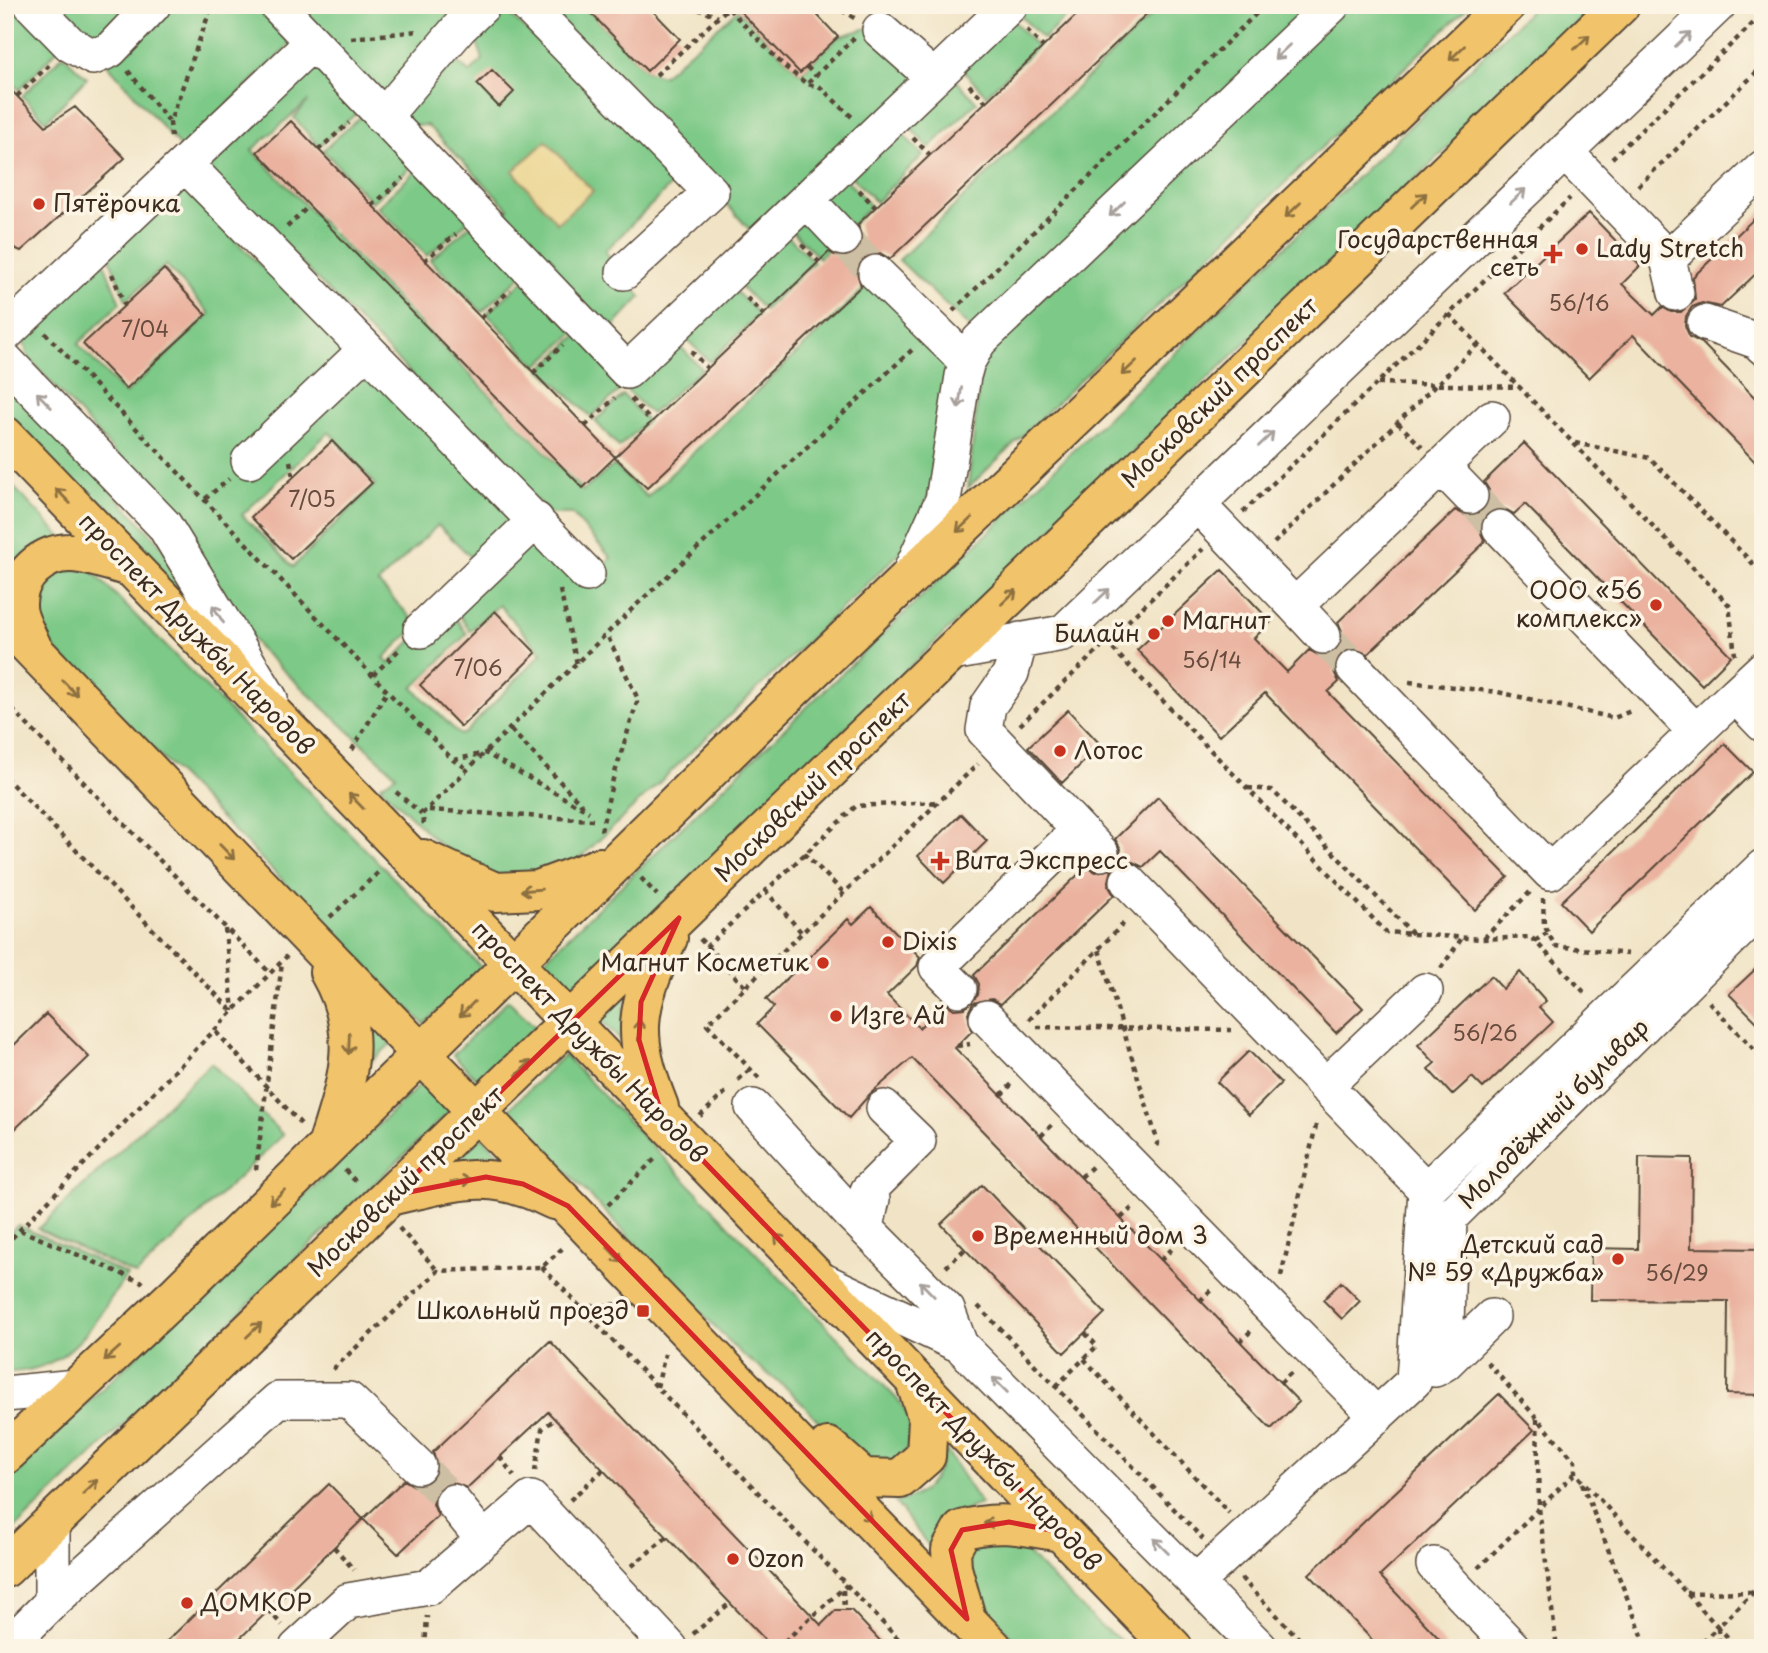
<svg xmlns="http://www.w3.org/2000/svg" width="1768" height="1653" viewBox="0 0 1768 1653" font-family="'Playpen Sans',sans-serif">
	<rect width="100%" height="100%" fill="#fcf5e5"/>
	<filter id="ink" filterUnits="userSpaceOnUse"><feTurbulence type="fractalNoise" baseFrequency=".0143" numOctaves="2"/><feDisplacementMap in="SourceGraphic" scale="14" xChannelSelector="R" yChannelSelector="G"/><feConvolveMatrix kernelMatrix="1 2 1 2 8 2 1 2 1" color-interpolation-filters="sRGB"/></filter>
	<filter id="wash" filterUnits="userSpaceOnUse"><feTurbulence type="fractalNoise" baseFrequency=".00686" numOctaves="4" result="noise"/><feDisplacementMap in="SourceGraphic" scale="28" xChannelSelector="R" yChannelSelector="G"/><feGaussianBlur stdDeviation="1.57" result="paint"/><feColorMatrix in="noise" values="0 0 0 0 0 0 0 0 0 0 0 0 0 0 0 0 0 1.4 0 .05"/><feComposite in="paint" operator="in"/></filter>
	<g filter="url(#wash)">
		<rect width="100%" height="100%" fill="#f1e4c6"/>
		<path fill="#7dc987" stroke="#5c7a52" stroke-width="2" fill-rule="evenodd" d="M9 5H19L58 49 19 90 5 76V9Z
			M38 5H144L90 51Z
			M162 5H271L299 36 182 149 107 64Z
			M288 5H476L384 112Z
			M532 5H583L647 71 662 76 738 10 800 73 838 37 871 27 928 78 759 240 712 188Z
			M1020 5H1078L1043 39 1015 10Z
			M1162 5H1314L971 329 899 260Z
			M1346 5H1470L968 488 982 356Z
			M1536 5H1596L566 998 536 968Z
			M496 15H510L681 175 605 251 641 297 611 329 503 229 508 208 427 125 411 126 403 114 450 64 459 63 470 73 483 59 475 37Z
			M1009 16 1037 47 986 95 958 65Z
			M63 55 87 78 46 121 22 96Z
			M321 59 366 105 319 146 294 118 308 101 252 150 583 491 614 465 647 497 874 279 947 363 955 380 942 460 910 543 572 866 542 881 476 873 437 842 380 786 396 775 259 648 182 526 28 357 24 342 28 319 99 250 120 303 78 344 125 394 210 314 166 265 126 300 105 247 183 189 524 525 479 565 438 525 378 583 418 625 384 658 389 664 446 605 467 634 413 688 460 735 465 733 542 653 499 605 470 631 450 602 535 526 587 580 611 558 572 514H550L205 166ZM329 432 375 484 293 567 242 515Z
			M948 72 977 102 929 148 901 118Z
			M369 109 419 160 372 202 323 150Z
			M893 124 923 155 876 202 844 169Z
			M422 165 472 218 427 256 377 207Z
			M840 173 871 206 846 231 817 203Z
			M804 205 839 238 819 258 784 223Z
			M475 221 524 273 482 312 430 260Z
			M781 229 814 262 764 310 732 278Z
			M527 277 578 329 537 366 487 314Z
			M727 283 759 314 710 362 677 330Z
			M581 332 623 373 619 391 591 417 541 369Z
			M670 336 702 369 651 414 627 391 630 373Z
			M5 378 158 541 200 608 175 601 5 422Z
			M623 395 647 421 619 447 595 421Z
			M5 478 63 539 5 597Z
			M90 569 483 969 424 1024 36 630 33 585 44 572Z
			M626 992 620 1040 599 1017Z
			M508 1000 536 1028 480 1082 453 1055Z
			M369 1021 391 1044 368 1064Z
			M564 1055 900 1402 911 1421 907 1450 887 1466 850 1454 789 1390 739 1352 508 1110Z
			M211 1063 283 1135 136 1275 38 1229Z
			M424 1081 452 1109 5 1538V1482Z
			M482 1136 506 1162 457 1160Z
			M18 1225 127 1275C93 1322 71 1374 5 1372V1237Z
			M946 1450 981 1504 969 1508 935 1554 895 1502C926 1497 938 1478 946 1450Z
			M1005 1538 1021 1547 1099 1625 1132 1648H1022L969 1591 967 1564 972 1551 981 1542Z"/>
		<path fill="#eeda9e" stroke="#94825e" stroke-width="2" d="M546 141 593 191 557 223 513 171Z"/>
		<g id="blocks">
			<path fill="#eab29f" d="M583 5H647L680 39 647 71Z
				M734 5H808L838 37 800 73Z
				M1087 5H1156L890 259 880 253 862 259 856 269 861 286 647 488 615 457 829 252 838 257 856 253 862 243 858 224Z
				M492 70 514 92 499 107 477 84Z
				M5 84 46 126 75 107 125 158 21 251 5 244Z
				M291 121 615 457 583 488 257 152Z
				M1763 210V267L1721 307 1702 303 1692 307 1686 316 1685 326 1690 337 1702 343 1763 406V470L1633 335 1589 378 1504 293 1589 213 1640 266 1622 284 1654 315 1662 307 1671 312H1681L1695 299 1693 277Z
				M164 269 206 315 126 389 83 344Z
				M332 441 372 483 291 559 251 517Z
				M1524 443 1731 656 1702 685 1525 504 1514 514 1505 509 1487 513 1481 523V533L1485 542 1368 654 1350 648 1340 654 1334 672 1339 682 1328 692 1508 877 1475 910 1265 693 1219 736 1137 650 1222 570 1271 622 1254 638 1287 672 1309 650 1318 655 1336 651 1342 641V631L1338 622 1455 510 1465 515 1483 511 1489 501V490L1484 482Z
				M495 611 536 653 461 727 420 685Z
				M1068 710 1101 745 1062 783 1028 747Z
				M1725 744 1753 772 1589 931 1561 902Z
				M1158 797 1363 1008 1336 1033 1160 851 1143 867 1133 862 1117 865 1121 849 1115 839Z
				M961 814 987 841 944 883 918 856Z
				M1086 867 1096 872 1112 869 1108 885 1114 895 1001 1004 992 999 973 1003 968 1013 972 1031 955 1048 1299 1402 1271 1429 912 1058 870 1094 849 1118 757 1024 774 1007 766 999 848 919 853 924 871 907 920 957 917 966 887 995 919 1028 945 1003 954 1009 965 1008 978 995 979 984 974 975Z
				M1763 962V1028L1729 994Z
				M1520 972 1546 1001 1539 1007 1553 1022 1483 1088 1472 1077 1452 1095 1428 1069 1435 1063 1418 1045 1491 976 1503 989Z
				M46 1014 89 1057 5 1139V1054Z
				M1249 1051 1281 1083 1249 1115 1217 1082Z
				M1639 1157 1692 1158 1691 1248 1763 1249V1395L1727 1394 1728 1301 1590 1300 1591 1248 1638 1249Z
				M982 1185 1105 1313 1064 1353 941 1224Z
				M1341 1282 1360 1301 1342 1319 1323 1300Z
				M550 1341 821 1625 836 1610H851L887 1648H773L548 1412 467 1488 451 1482 440 1487 433 1504 438 1516 398 1554 363 1519 404 1480 414 1486 432 1480 438 1470 433 1452Z
				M1499 1394 1534 1430 1380 1576 1448 1648H1380L1309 1574Z
				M329 1484 363 1519 334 1547 230 1648H160Z"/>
		</g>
	</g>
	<g filter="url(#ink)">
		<use href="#blocks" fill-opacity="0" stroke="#564637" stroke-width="2"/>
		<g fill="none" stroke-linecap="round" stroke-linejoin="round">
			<path stroke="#cdbfa4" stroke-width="35" stroke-dasharray="35 18" stroke-linecap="butt" d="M843 238 876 273
				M1470 496 1500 528
				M1323 636 1354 668
				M418 1466 453 1502"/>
			<defs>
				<path id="minor" d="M32 5 70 44 93 57 110 50 153 5
					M277 5 627 371 1010 5
					M527 5 711 192 624 272
					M880 30 934 78
					M383 117 460 27 483 5
					M1565 152 1668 259 1763 168
					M185 164 587 574
					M807 200 843 238
					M1668 259 1676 293
					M876 273 967 362
					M1705 323 1757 341 1763 347
					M5 334 312 43
					M5 360 164 525 270 699
					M249 461 366 350
					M1441 466 1470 496
					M1198 505 1295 606 1492 418
					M1500 528 1696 732 1735 695
					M910 573 943 500 963 376 967 362 979 341 1332 5
					M1295 606 1323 636
					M421 630 536 520
					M1020 640 1011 673 988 706 984 730 1101 853
					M952 653 1063 633 1718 5
					M1354 668 1550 872 1696 732
					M1763 669 1735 695 1763 724
					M1128 881 1426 1190
					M959 989 937 967 1079 830
					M987 1018 1377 1416
					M1325 1086 1425 991
					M753 1107 850 1213 947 1310 960 1345
					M866 1227 872 1199 868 1191 918 1141 884 1108
					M823 1281 960 1345 1260 1648
					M1445 1363 1449 1218 1763 907
					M1435 1369 1445 1363 1492 1317
					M5 1394 76 1387
					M453 1502 483 1539
					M1434 1565 1513 1648
					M1197 1581 1414 1381 1426 1190 1763 867
					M52 1602 278 1400H349L418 1466
					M6 1648 52 1602V1523
					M297 1648 348 1601 429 1587 531 1499 670 1648"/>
				<path id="major" d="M5 436 1173 1648
					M5 621 993 1648
					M32 647C27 635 17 619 17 606 16 576 43 551 73 553 92 554 113 563 131 567
					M423 859 495 892 538 890 600 867
					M659 1107C630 1034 635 1008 668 938
					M327 1146C347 1082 365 1034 329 972
					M394 1195C461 1180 490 1168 554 1200
					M828 1447 863 1478 900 1479 926 1456 928 1419 915 1381
					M5 1455 178 1293 772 709 1506 5
					M5 1568 1620 5
					M966 1618 952 1568 951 1550 962 1530C997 1519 1026 1526 1061 1532"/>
			</defs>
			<use href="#minor" stroke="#564637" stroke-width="38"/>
			<use href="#major" stroke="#564637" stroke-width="42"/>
			<path stroke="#564637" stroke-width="4.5" stroke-dasharray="5 5" stroke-linecap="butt" d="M688 5 718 17
				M833 5 856 19
				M1027 30 1043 47
				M351 38 419 31
				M807 67 816 76
				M128 71 169 121
				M656 75 728 8 784 66 807 84 820 87 852 117
				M808 83 854 38
				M969 85 986 102
				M17 96 49 65
				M171 137 170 122 212 5
				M913 138 930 155
				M318 150 349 123
				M1612 158 1763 14
				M1638 186 1763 66
				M859 190 875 207
				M372 206 403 178
				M287 227 309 206
				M802 245 819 262
				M5 254 11 249
				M424 261 456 234
				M112 274 125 306
				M747 298 763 314
				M953 311 1265 5
				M1449 314 1729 605 1735 655
				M481 318 510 290
				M45 333 453 760 468 769
				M691 351 707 368
				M533 373 563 345
				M1378 383 1520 387
				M631 399 651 421
				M1398 423 1422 447
				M585 426 615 398
				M1575 443 1650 458 1763 574
				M290 461 293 477
				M205 499 229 479
				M1243 512 1570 198
				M1274 543 1479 343
				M560 590 577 664
				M1106 642 1386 932 1482 939 1531 937 1587 995
				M373 675 400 649
				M1409 682 1498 692 1614 718 1633 710
				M5 702 270 973
				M1020 725 1203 549
				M511 730 585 808
				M352 750 388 690
				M454 760 485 753 589 812
				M5 777 233 1012
				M1248 788 1272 790 1413 934
				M396 792 422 814
				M429 810 593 820
				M424 824 422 814 632 609 914 348
				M601 831 613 779 638 699 607 635
				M804 853 844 893
				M641 878 657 895
				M765 890 802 933
				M1543 898 1544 925 1555 946 1628 954
				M330 917 380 871
				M225 929 233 1011
				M1484 938 1530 892
				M700 939 746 988
				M1535 941 1548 932
				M706 947 856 806 938 802
				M1099 950 1158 1143 1154 1148
				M1441 968 1462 938
				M1709 1002 1763 1059
				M1029 1020 1126 921
				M1037 1027 1231 1030
				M216 1032 301 1124
				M957 1046 970 1044
				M759 1078 707 1024 978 764
				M738 1080 751 1069
				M1001 1095 1013 1083
				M700 1116 727 1091
				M1041 1136 1053 1124
				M256 1170 282 963
				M345 1170 358 1184
				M1081 1177 1093 1166
				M608 1205 657 1157
				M1121 1218 1133 1207
				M399 1228 438 1271
				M20 1230 141 1282 143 1280
				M5 1245 287 956
				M1161 1260 1173 1248
				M542 1267 907 1648
				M946 1267 965 1249
				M1281 1276 1317 1121
				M1200 1301 1212 1289
				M978 1306 1203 1539
				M581 1307 618 1304
				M1240 1342 1252 1330
				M1084 1359 1229 1513
				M1487 1362 1575 1461V1473L1718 1627 1763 1583
				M333 1369 438 1271 542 1267 565 1246
				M1280 1383 1292 1372
				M1056 1386 1097 1346 1085 1333
				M657 1387 665 1354
				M1537 1419 1539 1508 1557 1648
				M500 1457 514 1476
				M535 1471 542 1429 555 1419
				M1582 1483 1647 1648
				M570 1500 603 1470
				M334 1547 354 1570
				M632 1566 667 1537
				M1478 1568 1575 1473
				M1241 1578 1308 1648
				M843 1590 844 1610
				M1687 1593 1752 1592
				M268 1610 282 1625
				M1718 1628 1720 1648
				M693 1634 730 1603
				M425 1648 427 1616
				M777 1648 847 1585
				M1695 1648 1718 1627 1738 1648"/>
			<use href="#minor" stroke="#fff" stroke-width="35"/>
			<use href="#major" stroke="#f1c36a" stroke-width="38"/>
		</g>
		<defs><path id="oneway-shaft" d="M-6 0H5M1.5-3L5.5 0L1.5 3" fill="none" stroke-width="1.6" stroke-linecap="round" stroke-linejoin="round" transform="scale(1.75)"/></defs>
		<g stroke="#a79f9a">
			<use href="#oneway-shaft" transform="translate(1683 39) rotate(-44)"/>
			<use href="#oneway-shaft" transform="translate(1282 52) rotate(136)"/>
			<use href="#oneway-shaft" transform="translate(1518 196) rotate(-44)"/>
			<use href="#oneway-shaft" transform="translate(1117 209) rotate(136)"/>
			<use href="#oneway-shaft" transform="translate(960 398) rotate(99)"/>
			<use href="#oneway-shaft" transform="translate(44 400) rotate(-134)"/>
			<use href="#oneway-shaft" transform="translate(1266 439) rotate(-44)"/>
			<use href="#oneway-shaft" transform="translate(1102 596) rotate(-44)"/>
			<use href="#oneway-shaft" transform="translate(218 614) rotate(-122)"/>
			<use href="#oneway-shaft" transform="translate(927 1289) rotate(-134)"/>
			<use href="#oneway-shaft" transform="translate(1000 1385) rotate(-135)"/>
			<use href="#oneway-shaft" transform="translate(1161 1546) rotate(-135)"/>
		</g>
		<g stroke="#8d6f40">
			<use href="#oneway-shaft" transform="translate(1582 42) rotate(-44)"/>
			<use href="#oneway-shaft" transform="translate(1457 53) rotate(136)"/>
			<use href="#oneway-shaft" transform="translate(1419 200) rotate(-44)"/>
			<use href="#oneway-shaft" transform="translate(1293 210) rotate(136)"/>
			<use href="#oneway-shaft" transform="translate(1129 368) rotate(136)"/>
			<use href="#oneway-shaft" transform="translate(63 496) rotate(-134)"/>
			<use href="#oneway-shaft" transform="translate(964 525) rotate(136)"/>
			<use href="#oneway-shaft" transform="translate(1009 597) rotate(-44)"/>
			<use href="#oneway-shaft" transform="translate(70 688) rotate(46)"/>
			<use href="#oneway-shaft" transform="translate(356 801) rotate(-134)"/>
			<use href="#oneway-shaft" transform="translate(227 852) rotate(46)"/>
			<use href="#oneway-shaft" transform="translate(531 890) rotate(175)"/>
			<use href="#oneway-shaft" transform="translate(467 1009) rotate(135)"/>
			<use href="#oneway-shaft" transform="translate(639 1030) rotate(-88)"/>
			<use href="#oneway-shaft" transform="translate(349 1044) rotate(92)"/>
			<use href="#oneway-shaft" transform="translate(524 1068) rotate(-44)"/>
			<use href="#oneway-shaft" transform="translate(461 1181) rotate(-9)"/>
			<use href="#oneway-shaft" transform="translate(277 1197) rotate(136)"/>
			<use href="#oneway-shaft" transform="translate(782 1242) rotate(-134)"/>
			<use href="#oneway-shaft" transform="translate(615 1255) rotate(46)"/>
			<use href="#oneway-shaft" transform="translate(254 1330) rotate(-44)"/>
			<use href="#oneway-shaft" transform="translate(112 1354) rotate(138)"/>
			<use href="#oneway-shaft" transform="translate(90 1487) rotate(-44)"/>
			<use href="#oneway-shaft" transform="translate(864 1513) rotate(46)"/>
			<use href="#oneway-shaft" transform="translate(994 1523) rotate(178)"/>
		</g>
	</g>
	<path fill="none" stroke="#d62828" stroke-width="5" stroke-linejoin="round" d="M679 918 641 1002 639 1040 663 1119 1061 1532 1009 1522 962 1530 951 1550 967 1619 568 1206 523 1184 486 1177 394 1195Z"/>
	<g fill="#c8321e" stroke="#fcf5e5" stroke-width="2.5">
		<circle cx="39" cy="204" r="7"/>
		<circle cx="1582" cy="249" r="7"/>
		<path d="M1549.5 243.5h7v7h7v7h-7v7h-7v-7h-7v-7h7z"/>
		<circle cx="1656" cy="605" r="7"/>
		<circle cx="1168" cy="621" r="7"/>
		<circle cx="1154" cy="634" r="7"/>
		<circle cx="1060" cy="751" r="7"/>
		<path d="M936.5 850.5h7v7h7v7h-7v7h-7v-7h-7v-7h7z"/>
		<circle cx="888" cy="942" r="7"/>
		<circle cx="823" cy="963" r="7"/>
		<circle cx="836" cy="1016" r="7"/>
		<circle cx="978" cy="1236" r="7"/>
		<circle cx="1618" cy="1259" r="7"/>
		<rect x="636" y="1304" width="14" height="14" rx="3.5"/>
		<circle cx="733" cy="1559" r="7"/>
		<circle cx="187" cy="1603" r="7"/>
	</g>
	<g text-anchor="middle" stroke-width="7" stroke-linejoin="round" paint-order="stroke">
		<g font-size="21" fill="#674c3e">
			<text x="1579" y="311">56/16</text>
			<text x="145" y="337">7/04</text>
			<text x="312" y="507">7/05</text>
			<text x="1212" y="668">56/14</text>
			<text x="478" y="676">7/06</text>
			<text x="1485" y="1041">56/26</text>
			<text x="1677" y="1281">56/29</text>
		</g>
		<g font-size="24" fill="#3b2a1e" stroke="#fcf5e5" text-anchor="start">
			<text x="53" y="212">Пятёрочка</text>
			<text x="1539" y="248" text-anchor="end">Государственная<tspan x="1539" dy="28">сеть</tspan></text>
			<text x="1596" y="257">Lady Stretch</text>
			<text x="1642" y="599" text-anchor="end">ООО «56<tspan x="1642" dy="28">комплекс»</tspan></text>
			<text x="1182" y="629">Магнит</text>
			<text x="1140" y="642" text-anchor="end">Билайн</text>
			<text x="1074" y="759">Лотос</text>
			<text x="954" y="869">Вита Экспресс</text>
			<text x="902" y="950">Dixis</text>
			<text x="809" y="971" text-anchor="end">Магнит Косметик</text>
			<text x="850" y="1024">Изге Ай</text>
			<text x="992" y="1244">Временный дом 3</text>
			<text x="1604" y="1253" text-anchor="end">Детский сад<tspan x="1604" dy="28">№ 59 «Дружба»</tspan></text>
			<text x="629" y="1319" text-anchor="end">Школьный проезд</text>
			<text x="747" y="1567">Ozon</text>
			<text x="201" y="1611">ДОМКОР</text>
		</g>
		<g font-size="24" fill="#3b2a1e" stroke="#fcf5e5">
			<text transform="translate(1220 393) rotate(-44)" y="8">Московский проспект</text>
			<text transform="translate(196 634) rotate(46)" y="8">проспект Дружбы Народов</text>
			<text transform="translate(813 787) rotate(-44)" y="8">Московский проспект</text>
			<text transform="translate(589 1042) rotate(46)" y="8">проспект Дружбы Народов</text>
			<text transform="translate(1554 1114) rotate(-45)" y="8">Молодёжный бульвар</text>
			<text transform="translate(406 1182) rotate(-44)" y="8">Московский проспект</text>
			<text transform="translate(983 1450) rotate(46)" y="8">проспект Дружбы Народов</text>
		</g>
	</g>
	<rect width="1768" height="1653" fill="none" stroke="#fcf5e5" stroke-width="28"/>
</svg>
